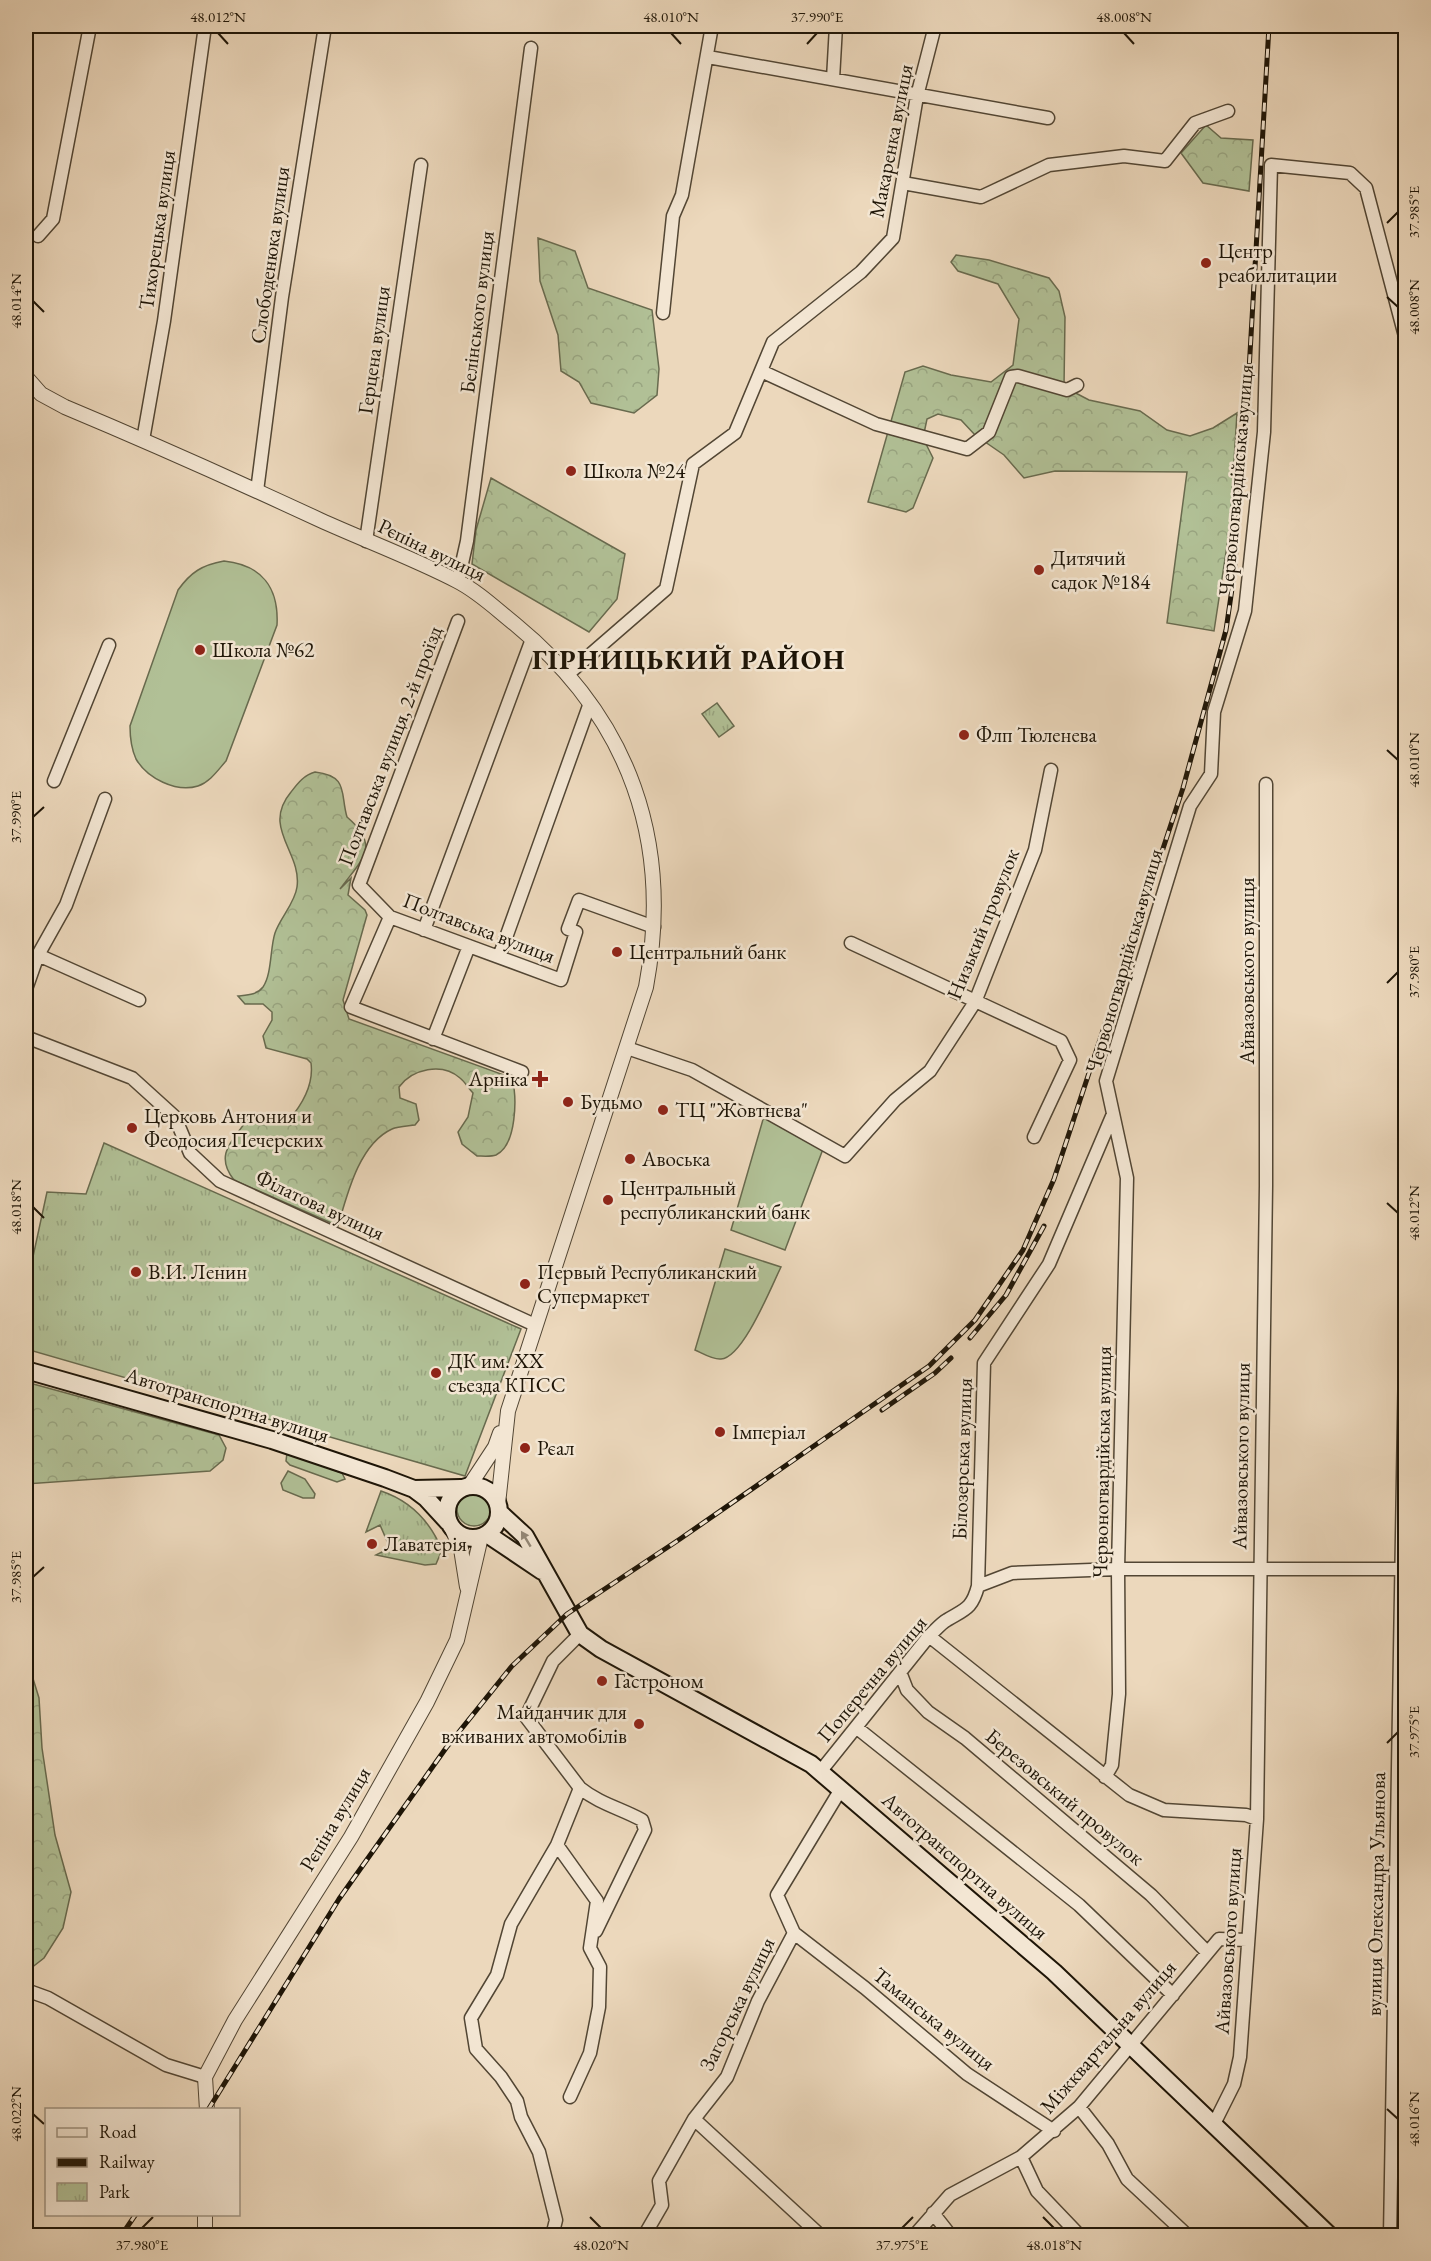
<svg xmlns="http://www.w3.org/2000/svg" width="1431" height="2261" viewBox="0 0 1431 2261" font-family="'EB Garamond',serif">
	<defs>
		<pattern id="forest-crowns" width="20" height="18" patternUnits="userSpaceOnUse" patternTransform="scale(1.5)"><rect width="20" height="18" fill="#b1c096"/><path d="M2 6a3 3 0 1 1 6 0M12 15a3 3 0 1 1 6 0" fill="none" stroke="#98a480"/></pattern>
		<pattern id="park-tufts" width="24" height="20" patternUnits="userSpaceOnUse" patternTransform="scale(1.5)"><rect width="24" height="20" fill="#b1c096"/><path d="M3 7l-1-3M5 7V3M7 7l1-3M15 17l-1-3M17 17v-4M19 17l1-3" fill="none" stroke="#98a480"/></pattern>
	</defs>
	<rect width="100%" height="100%" fill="#ecd8bc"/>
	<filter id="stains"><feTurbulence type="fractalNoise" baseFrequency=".00333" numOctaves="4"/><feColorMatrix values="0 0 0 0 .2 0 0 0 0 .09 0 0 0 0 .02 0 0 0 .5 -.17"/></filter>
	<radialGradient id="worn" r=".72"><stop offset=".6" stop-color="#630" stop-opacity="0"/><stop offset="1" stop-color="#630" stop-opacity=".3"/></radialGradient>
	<path fill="#b1c096" stroke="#686a4e" stroke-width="1.5" d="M224 561C262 565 279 588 277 625L226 761C218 770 210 782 198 786 176 793 147 778 136 759 131 748 130 738 130 726L178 590C191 572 202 565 224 561Z
		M764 1116 823 1149 785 1250 731 1230Z
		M725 1249 781 1267C771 1287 743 1358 721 1359 713 1360 702 1353 695 1350Z
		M287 1453 342 1473 345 1479 337 1482 290 1465 286 1461Z
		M288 1471 305 1479 315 1494 314 1498H303L283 1490 281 1483Z
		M457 1509a17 17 0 1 1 34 0a17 17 0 1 1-34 0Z"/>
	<path fill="url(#forest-crowns)" stroke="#686a4e" stroke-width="1.5" d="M1206 125 1221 138 1253 140 1249 191 1203 183 1181 153Z
		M538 238 575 251 588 288 652 310 659 369 657 395 634 413 591 403 579 382 561 371 558 335 540 281Z
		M956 255 989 260 1049 278 1059 291 1065 317 1064 387 1089 400 1140 411 1167 430 1190 436 1213 428 1237 413 1230 526 1214 631 1167 623 1187 472 1055 471 1024 478 1004 455 975 435 961 420 938 414 927 419 923 438 933 458 913 508 906 512 868 502 905 372 923 366 951 375 991 382 1013 365 1019 319 998 284 958 271 951 262Z
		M491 478 625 554 617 599 589 632 472 564 476 530Z
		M315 772C349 776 340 793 347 817 382 847 361 860 340 889L351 878 348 895 365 910 367 915 343 1000 349 1019 512 1078C517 1097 517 1145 496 1155 491 1157 482 1156 477 1156L462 1144 458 1132 468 1117 473 1093C469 1089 465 1082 460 1078 442 1062 412 1069 399 1087L400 1098 416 1104 419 1120 415 1125C408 1126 398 1126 392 1129 359 1144 347 1195 338 1226L234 1180C211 1151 239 1137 251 1113L288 1121C301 1106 314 1085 311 1063L307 1059 266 1048 263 1036 272 1020V1012L263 1004H245L238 996C247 995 257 995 263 987 272 974 270 948 275 933 280 918 295 903 297 887 302 852 261 828 291 792 298 783 304 775 315 772Z
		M26 1382 219 1435 226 1448 223 1460 210 1471 26 1484Z
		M26 1656 39 1698 42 1748 55 1835 71 1892 63 1928 44 1958 26 1972Z"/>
	<path fill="url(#park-tufts)" stroke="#686a4e" stroke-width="1.5" d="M717 703 734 726 719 737 702 714Z
		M104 1143 521 1329 465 1476 26 1349V1289L47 1192 86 1194Z
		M381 1491C411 1501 430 1521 442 1550L436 1564 425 1565 376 1555 390 1548 380 1525 366 1532Z"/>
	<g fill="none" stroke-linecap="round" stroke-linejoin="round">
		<defs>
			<path id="minor" d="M708 57 1048 118
				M833 79 836 26
				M903 183 981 197 1049 165 1124 156 1165 161 1195 123 1228 111
				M38 236 53 219 90 26
				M663 313 673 216 682 195 712 26
				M761 371 876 424 967 449 989 432 1011 377 1018 376 1067 390 1077 385
				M143 440 164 321 205 26
				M257 491 282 297 325 26
				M366 541 421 165
				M458 581 467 541 531 48
				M458 621 359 885 390 917 561 980 576 932 568 929 579 900 654 927
				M568 674 666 589 693 464 735 433 773 342 861 272 893 238 917 96 935 26
				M54 781 109 645
				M390 917 351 1007 522 1072
				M424 930 532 639
				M851 943 1061 1041 1070 1060 1034 1137
				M38 955 139 1000
				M499 957 590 703
				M26 989 38 955 66 905 105 799
				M26 1037 132 1078 175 1117 190 1153 220 1181 535 1325
				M433 1039 469 946
				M627 1048 692 1070 845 1156 895 1100 930 1071 975 1002 1035 850 1051 770
				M978 1586 984 1363 1049 1264 1113 1114
				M929 1636 1129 1795 1164 1810 1246 1815 1257 1819
				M900 1672 907 1690 928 1712 965 1738 1151 1895 1207 1952
				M857 1728 1079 1905 1173 1995
				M820 1772 929 1636C935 1631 940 1624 947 1620 965 1609 972 1609 978 1586L1012 1573 1118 1569H1406
				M1105 1777 1112 1765 1119 1694 1118 1569 1127 1178 1106 1081 1190 806 1211 774 1214 712 1245 611 1264 432 1271 165 1350 173 1366 188 1406 340
				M580 1788C600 1804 620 1808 642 1820L645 1830 596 1931
				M794 1933 865 1988 967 2074 1054 2131
				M26 1990 48 1998 166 2065 205 2077
				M570 2097 590 2053 599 2007 600 1967 590 1948 597 1901 557 1845 580 1788 526 1717 553 1661 580 1634
				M1079 2107 1108 2144 1127 2179 1188 2236
				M694 2119 821 2236
				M1214 2124 1234 2084 1240 2057 1257 1819 1266 1186V784
				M1021 2157 1037 2191 1080 2236
				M933 2213 951 2236
				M552 2236 556 2220 539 2152 521 2117 517 2101 501 2077 476 2049 471 2018 497 1975 511 1924 557 1845
				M644 2236 662 2205 659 2181 694 2119 727 2077 758 2001 794 1933 777 1895 841 1789
				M914 2236 950 2195 1021 2157 1079 2107 1219 1939 1247 1940
				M1390 2236 1406 1302"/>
			<path id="tertiary" d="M26 377 41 394 65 407C151 443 236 481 320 520 364 540 415 559 457 581 479 592 497 610 516 625 630 719 673 842 646 987L508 1411 498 1504
				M470 1485 495 1447 500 1433
				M452 1529 461 1549 467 1587
				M207 2110 205 2077 235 2020 351 1837 427 1702 457 1640 481 1537
				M205 2214V2236"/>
			<path id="secondary" d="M26 1370 272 1440 385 1478 414 1489 426 1498 448 1522
				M447 1512a26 26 0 1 1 52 0a26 26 0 1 1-52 0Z
				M414 1489 461 1488
				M499 1512 525 1536 580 1634 601 1649 811 1764 1054 1972 1330 2236
				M487 1534 542 1571"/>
		</defs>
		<use href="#minor" stroke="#524634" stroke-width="15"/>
		<use href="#tertiary" stroke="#524634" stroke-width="16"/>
		<use href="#secondary" stroke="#1e1507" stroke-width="20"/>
		<use href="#minor" stroke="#f3e6d3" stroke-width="12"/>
		<use href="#tertiary" stroke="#f3e6d3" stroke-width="14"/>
		<use href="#secondary" stroke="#f3e6d3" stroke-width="16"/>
		<defs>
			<path id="rail" d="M970 1338 1006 1295 1044 1226
				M882 1410 935 1373 951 1358
				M208 2110 339 1899 446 1748 512 1666 567 1614 680 1539 929 1366 975 1320 1023 1250 1054 1179 1183 788 1226 630 1234 575 1247 405 1269 26
				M121 2236 136 2214"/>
		</defs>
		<use href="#rail" stroke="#1e1507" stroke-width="5"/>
		<use href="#rail" stroke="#f3e6d3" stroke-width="3" stroke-dasharray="9" stroke-linecap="butt"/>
	</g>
	<defs><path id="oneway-solid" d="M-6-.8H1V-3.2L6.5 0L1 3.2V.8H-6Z" transform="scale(1.5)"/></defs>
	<use fill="#938877" href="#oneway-solid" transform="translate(526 1539) rotate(-121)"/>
	<path fill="none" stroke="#1e1507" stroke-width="2" d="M218 33 228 44M671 33 681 44M1124 33 1134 44M807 44 817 33M1387 223 1398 212M1387 297 1398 307M33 301 44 312M1387 750 1398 760M33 817 44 807M1387 983 1398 972M1387 1203 1398 1213M33 1207 44 1218M33 1577 44 1567M1387 1743 1398 1732M1387 2109 1398 2119M33 2114 44 2124M590 2217 601 2228M1043 2217 1054 2228M142 2228 153 2217M902 2228 913 2217"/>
	<g fill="#8f2418" stroke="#f3e6d3" stroke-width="2">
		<circle cx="1206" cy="263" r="6"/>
		<circle cx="571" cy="471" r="6"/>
		<circle cx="1039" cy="570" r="6"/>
		<circle cx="200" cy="650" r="6"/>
		<circle cx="964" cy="735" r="6"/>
		<circle cx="617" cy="952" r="6"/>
		<path d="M537 1070h6v6h6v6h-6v6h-6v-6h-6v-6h6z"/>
		<circle cx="568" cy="1102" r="6"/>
		<circle cx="663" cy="1110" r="6"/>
		<circle cx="132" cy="1128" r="6"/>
		<circle cx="630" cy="1159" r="6"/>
		<circle cx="608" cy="1200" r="6"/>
		<circle cx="136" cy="1272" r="6"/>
		<circle cx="525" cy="1284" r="6"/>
		<circle cx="436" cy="1373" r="6"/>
		<circle cx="720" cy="1432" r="6"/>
		<circle cx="525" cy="1448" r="6"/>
		<circle cx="372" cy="1544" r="6"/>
		<circle cx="602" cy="1681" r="6"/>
		<circle cx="639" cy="1724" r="6"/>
	</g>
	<g text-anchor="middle" stroke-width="5" stroke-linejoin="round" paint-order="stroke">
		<g font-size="21" fill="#1e1507" stroke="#f3e6d3">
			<text transform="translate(891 141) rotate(-79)" y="7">Макаренка вулиця</text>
			<text transform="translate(157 230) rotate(-82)" y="7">Тихорецька вулиця</text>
			<text transform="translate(270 255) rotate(-82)" y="7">Слободенюка вулиця</text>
			<text transform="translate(477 312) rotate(-83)" y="7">Белінського вулиця</text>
			<text transform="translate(374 350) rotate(-82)" y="7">Герцена вулиця</text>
			<text transform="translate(1236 480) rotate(-85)" y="7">Червоногвардійська вулиця</text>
			<text transform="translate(432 550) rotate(26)" y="7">Рєпіна вулиця</text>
			<text transform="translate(390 746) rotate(-69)" y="7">Полтавська вулиця, 2-й проїзд</text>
			<text transform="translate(983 924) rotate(-68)" y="7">Низький провулок</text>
			<text transform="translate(479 928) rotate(21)" y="7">Полтавська вулиця</text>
			<text transform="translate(1124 961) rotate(-74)" y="7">Червоногвардійська вулиця</text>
			<text transform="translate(1247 971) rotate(-90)" y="7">Айвазовського вулиця</text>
			<text transform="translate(320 1205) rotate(25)" y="7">Філатова вулиця</text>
			<text transform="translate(227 1405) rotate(17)" y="7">Автотранспортна вулиця</text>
			<text transform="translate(1241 1456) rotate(-89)" y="7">Айвазовського вулиця</text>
			<text transform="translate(962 1459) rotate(-88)" y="7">Білозерська вулиця</text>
			<text transform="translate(1102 1462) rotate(-89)" y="7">Червоногвардійська вулиця</text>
			<text transform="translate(872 1679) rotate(-50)" y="7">Поперечна вулиця</text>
			<text transform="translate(1065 1797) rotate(40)" y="7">Березовський провулок</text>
			<text transform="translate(335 1819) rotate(-59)" y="7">Рєпіна вулиця</text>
			<text transform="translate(965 1866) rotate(41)" y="7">Автотранспортна вулиця</text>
			<text transform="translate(1376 1894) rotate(-89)" y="7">вулиця Олександра Ульянова</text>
			<text transform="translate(1228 1941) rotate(-86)" y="7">Айвазовського вулиця</text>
			<text transform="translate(737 2004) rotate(-64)" y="7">Загорська вулиця</text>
			<text transform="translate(934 2019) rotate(39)" y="7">Таманська вулиця</text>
			<text transform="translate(1108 2037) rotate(-49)" y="7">Міжквартальна вулиця</text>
		</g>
		<g font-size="21" fill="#1e1507" stroke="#f3e6d3" text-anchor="start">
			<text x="1218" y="258">Центр<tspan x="1218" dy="24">реабилитации</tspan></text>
			<text x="583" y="478">Школа №24</text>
			<text x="1051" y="565">Дитячий<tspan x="1051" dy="24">садок №184</tspan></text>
			<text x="212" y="657">Школа №62</text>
			<text x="976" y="742">Флп Тюленева</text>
			<text x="629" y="959">Центральний банк</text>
			<text x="528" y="1086" text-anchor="end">Арніка</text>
			<text x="580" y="1109">Будьмо</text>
			<text x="675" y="1117">ТЦ "Жовтнева"</text>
			<text x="144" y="1123">Церковь Антония и<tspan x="144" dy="24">Феодосия Печерских</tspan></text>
			<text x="642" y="1166">Авоська</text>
			<text x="620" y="1195">Центральный<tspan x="620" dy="24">республиканский банк</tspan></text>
			<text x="148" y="1279">В.И. Ленин</text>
			<text x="537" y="1279">Первый Республиканский<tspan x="537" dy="24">Супермаркет</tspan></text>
			<text x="448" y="1368">ДК им. XX<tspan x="448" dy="24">съезда КПСС</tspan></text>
			<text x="732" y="1439">Імперіал</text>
			<text x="537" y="1455">Рєал</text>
			<text x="384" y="1551">Лаватерія</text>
			<text x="614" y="1688">Гастроном</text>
			<text x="627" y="1719" text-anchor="end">Майданчик для<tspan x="627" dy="24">вживаних автомобілів</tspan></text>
		</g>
		<g font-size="27" font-weight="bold" letter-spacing="1.5" fill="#1e1507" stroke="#f3e6d3">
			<text x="689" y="669">ГІРНИЦЬКИЙ РАЙОН</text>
		</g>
	</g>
	<rect width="1431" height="2261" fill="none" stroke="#ecd8bc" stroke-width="66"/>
	<rect x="45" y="2108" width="195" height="108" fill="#f3e6d3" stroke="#9e9281" stroke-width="1.5"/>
	<rect x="57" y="2128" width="30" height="9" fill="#f3e6d3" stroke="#9e9281" stroke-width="1.5"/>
	<text x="99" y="2138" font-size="18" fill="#1e1507">Road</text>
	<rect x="57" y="2158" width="30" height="9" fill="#1e1507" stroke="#9e9281" stroke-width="1.5"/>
	<text x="99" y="2168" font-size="18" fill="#1e1507">Railway</text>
	<rect x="57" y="2183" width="30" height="18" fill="url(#park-tufts)" stroke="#9e9281" stroke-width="1.5"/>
	<text x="99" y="2198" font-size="18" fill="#1e1507">Park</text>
	<rect x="33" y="33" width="1365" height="2195" fill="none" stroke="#1e1507" stroke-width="2"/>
	<g font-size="15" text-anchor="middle" fill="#1e1507">
		<text x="218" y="22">48.012°N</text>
		<text x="671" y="22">48.010°N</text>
		<text x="817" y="22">37.990°E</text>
		<text x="1124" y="22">48.008°N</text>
		<text transform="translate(1414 212) rotate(-90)" y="5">37.985°E</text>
		<text transform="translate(16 301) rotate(-90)" y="5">48.014°N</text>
		<text transform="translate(1414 307) rotate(-90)" y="5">48.008°N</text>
		<text transform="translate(1414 760) rotate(-90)" y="5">48.010°N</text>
		<text transform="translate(16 817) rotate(-90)" y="5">37.990°E</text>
		<text transform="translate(1414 972) rotate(-90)" y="5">37.980°E</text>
		<text transform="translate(16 1207) rotate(-90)" y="5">48.018°N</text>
		<text transform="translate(1414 1213) rotate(-90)" y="5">48.012°N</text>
		<text transform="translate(16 1577) rotate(-90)" y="5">37.985°E</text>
		<text transform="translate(1414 1732) rotate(-90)" y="5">37.975°E</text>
		<text transform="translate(16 2114) rotate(-90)" y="5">48.022°N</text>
		<text transform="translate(1414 2119) rotate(-90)" y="5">48.016°N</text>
		<text x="142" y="2250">37.980°E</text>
		<text x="601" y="2250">48.020°N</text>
		<text x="902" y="2250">37.975°E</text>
		<text x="1054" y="2250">48.018°N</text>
	</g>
	<rect width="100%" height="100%" filter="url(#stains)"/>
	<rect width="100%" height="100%" fill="url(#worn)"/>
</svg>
